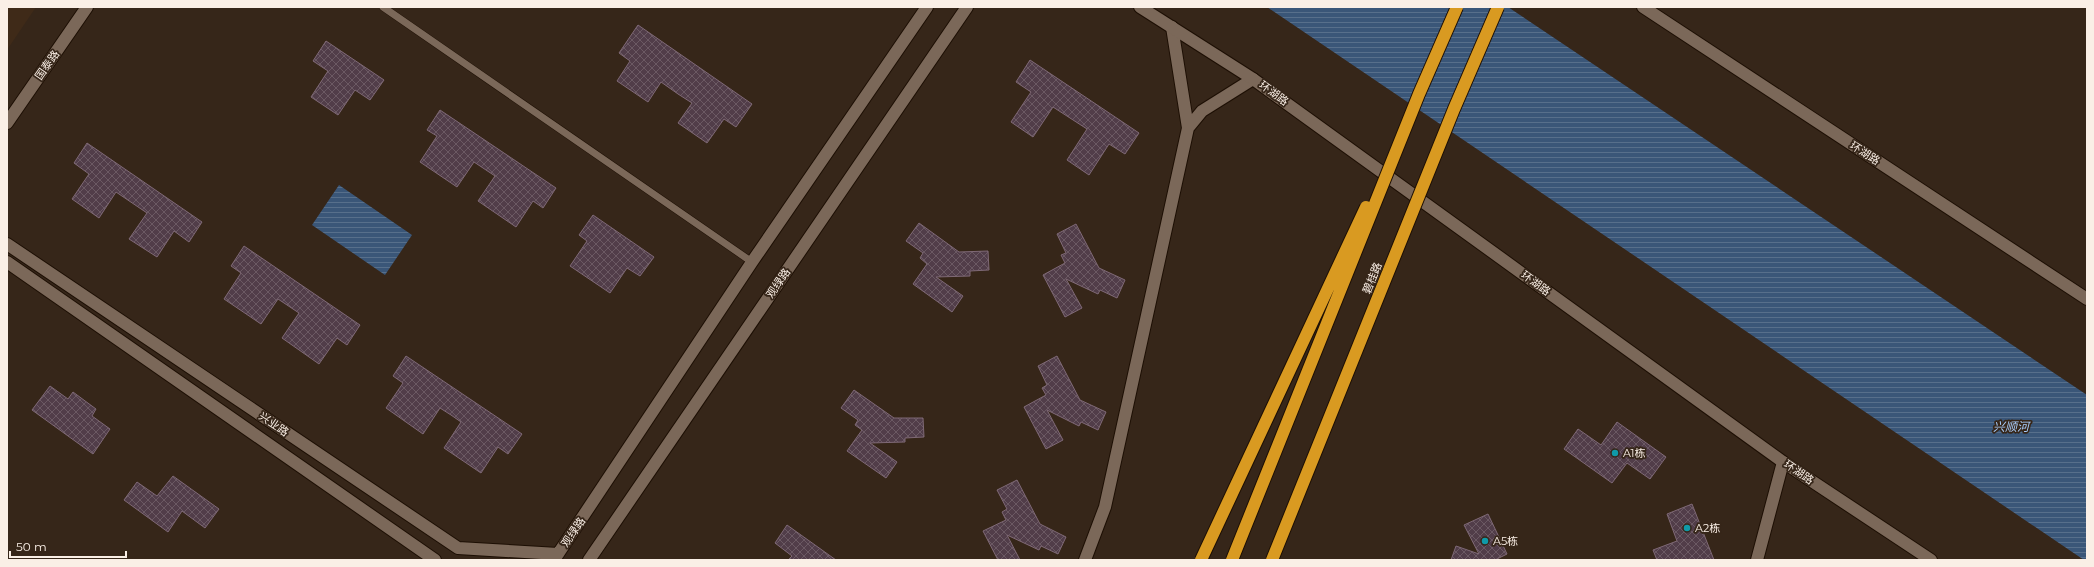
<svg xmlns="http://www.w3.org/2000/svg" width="2094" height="567" viewBox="0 0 2094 567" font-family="Montserrat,'Noto Sans SC',sans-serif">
	<defs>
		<pattern id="water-rules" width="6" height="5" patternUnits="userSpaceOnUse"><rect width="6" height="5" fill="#3a5678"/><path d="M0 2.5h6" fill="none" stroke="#576f8b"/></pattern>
		<pattern id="building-cross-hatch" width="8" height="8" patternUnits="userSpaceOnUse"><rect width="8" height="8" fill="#513d49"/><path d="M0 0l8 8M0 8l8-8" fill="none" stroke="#6b5963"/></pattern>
	</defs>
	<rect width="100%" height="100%" fill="#362619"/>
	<path fill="#3f2a18" d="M7 7H36L7 50Z"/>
	<path fill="url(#water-rules)" d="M1267 7H1508L2087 395V560H2084Z
		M339 185 412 235 385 275 312 225Z"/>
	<path fill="url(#building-cross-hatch)" stroke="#7f6976" d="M638 25 752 104 736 127 724 119 707 143 678 123 692 103 678 94 661 82 648 102 617 81 630 61 619 53Z
		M326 41 384 80 370 100 355 90 338 115 311 97 328 71 313 61Z
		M1030 60 1139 133 1125 154 1109 144 1089 175 1067 160 1087 129 1053 107 1033 137 1011 122 1031 92 1016 82Z
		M440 110 556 188 543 208 533 201 516 227 478 201 495 176 474 162 457 187 420 162 437 136 427 130Z
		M87 143 202 222 189 242 174 231 157 257 129 239 147 213 116 192 99 218 72 199 89 174 74 163Z
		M593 215 654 257 640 276 627 268 610 293 570 266 587 241 579 235Z
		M919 223 959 252 988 251 989 270 970 271V276L936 277 963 296 952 312 913 284 927 264 920 258 923 253 906 241Z
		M1076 224 1099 268 1125 280 1117 298 1100 290 1098 294 1066 279 1082 308 1065 317 1043 275 1065 263 1061 255 1066 253 1057 234Z
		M244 246 360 325 347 345 337 338 319 364 282 338 299 313 278 299 261 324 224 299 241 273 231 266Z
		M406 356 522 434 508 454 498 447 481 473 444 448 461 422 451 415 440 408 423 434 386 408 403 383 393 376Z
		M1057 356 1080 400 1106 412 1098 430 1081 422 1079 426 1047 410 1063 440 1046 449 1024 407 1046 395 1042 388 1047 385 1038 366Z
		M50 386 68 399 73 392 96 409 92 416 110 429 93 454 32 410Z
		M854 390 894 418H923L924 437 905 438V442L870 443 897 462 886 478 847 451 862 430 855 425 858 420 841 408Z
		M1617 422 1666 457 1650 479 1627 463 1612 483 1564 449 1578 429 1601 445Z
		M173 476 219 509 205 528 182 511 168 532 124 500 137 482 157 496Z
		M1017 480 1040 524 1066 537 1058 554 1041 546 1039 550 1007 535 1020 560H998L983 531 1006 520 1002 512 1007 509 997 490Z
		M1692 504 1714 560H1657L1653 550 1677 541 1667 514Z
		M1488 514 1507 554 1495 560H1451L1456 546 1479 554 1464 525Z
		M787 525 836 560H788L792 556 775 543Z"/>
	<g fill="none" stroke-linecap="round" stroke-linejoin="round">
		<defs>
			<path id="lane" d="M383 7 752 262"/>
			<path id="street" d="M1188 128 1202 111 1253 79
				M1085 560 1105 507 1188 128 1172 27
				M1757 560 1783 462"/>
			<path id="secondary" d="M1140 7 1253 79 1783 462 1931 560
				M1643 7 2087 299
				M7 123 87 7
				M7 244 458 548 558 554
				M7 262 435 560
				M554 560 752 262 927 7
				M589 560 967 7"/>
		</defs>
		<use href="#lane" stroke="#1d0f04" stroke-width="8"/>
		<use href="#street" stroke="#1d0f04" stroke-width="14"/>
		<use href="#secondary" stroke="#1d0f04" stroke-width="14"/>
		<use href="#lane" stroke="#7b6859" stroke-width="7"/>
		<use href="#street" stroke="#7b6859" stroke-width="12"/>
		<use href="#secondary" stroke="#7b6859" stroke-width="12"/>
		<defs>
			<path id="highway-bridge" d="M1201 560 1366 207
				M1232 560 1419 94 1457 7
				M1272 560 1454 109 1498 7"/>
		</defs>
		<use href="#highway-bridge" stroke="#1d0f04" stroke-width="14" stroke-linecap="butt"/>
		<use href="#highway-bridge" stroke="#d99a21" stroke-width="12"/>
	</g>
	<g fill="#0f9aa8" stroke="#362619" stroke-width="1.5">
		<circle cx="1615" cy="453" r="4"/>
		<circle cx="1687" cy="528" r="4"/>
		<circle cx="1485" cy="541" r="4"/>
	</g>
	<g text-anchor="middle" stroke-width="3.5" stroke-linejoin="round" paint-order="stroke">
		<g font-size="11" fill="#faefe6" stroke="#362619">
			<text transform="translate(47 65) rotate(-55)" y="4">国泰路</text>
			<text transform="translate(1274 93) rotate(36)" y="4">环湖路</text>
			<text transform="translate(1865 153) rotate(33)" y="4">环湖路</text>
			<text transform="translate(1372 278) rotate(-68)" y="4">碧桂路</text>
			<text transform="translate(778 283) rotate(-56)" y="4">观绿路</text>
			<text transform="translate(1536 283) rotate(36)" y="4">环湖路</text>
			<text transform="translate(274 424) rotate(34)" y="4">兴业路</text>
			<text transform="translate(1799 472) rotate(34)" y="4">环湖路</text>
			<text transform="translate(573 532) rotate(-56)" y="4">观绿路</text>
		</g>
		<g font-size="11" fill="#faefe6" stroke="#362619" text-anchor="start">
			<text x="1623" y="457">A1栋</text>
			<text x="1695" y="532">A2栋</text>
			<text x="1493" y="545">A5栋</text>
		</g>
		<g font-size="12" font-style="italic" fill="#aacffe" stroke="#362619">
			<text x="2011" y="431">兴顺河</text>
		</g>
	</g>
	<rect width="2094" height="567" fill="none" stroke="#faefe6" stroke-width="16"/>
	<path d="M10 551v6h116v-6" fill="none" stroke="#faefe6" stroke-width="2"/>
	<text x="16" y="551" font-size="12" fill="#faefe6" stroke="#362619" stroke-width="3" paint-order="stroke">50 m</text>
</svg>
